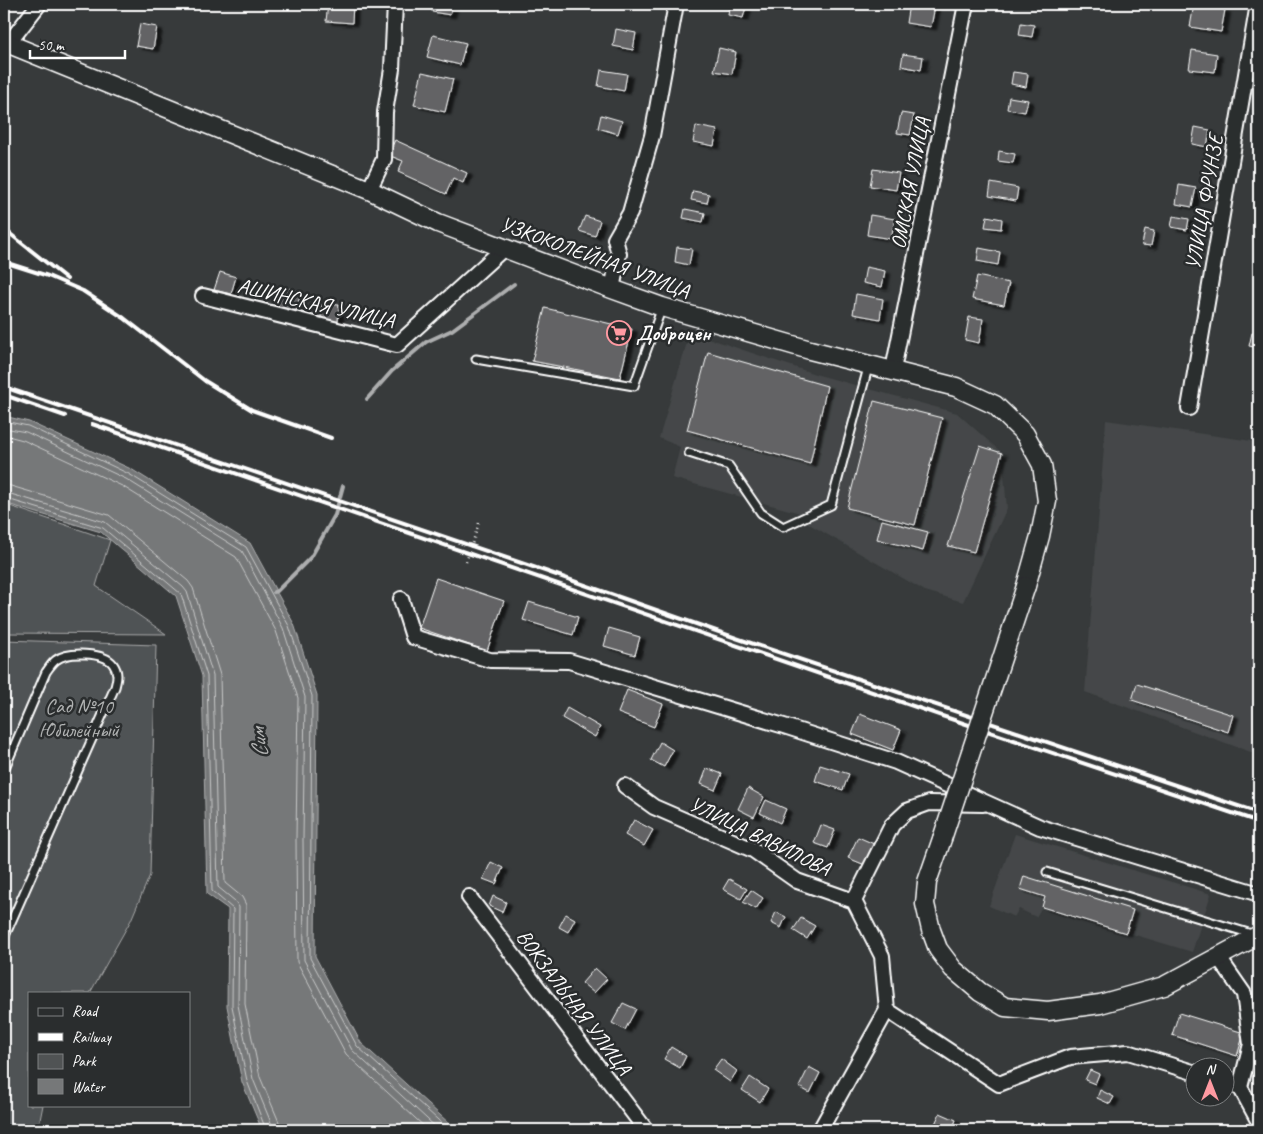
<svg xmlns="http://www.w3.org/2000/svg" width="1263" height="1134" viewBox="0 0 1263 1134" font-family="Caveat,sans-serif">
	<defs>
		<filter id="shadow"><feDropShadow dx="5.5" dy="3" stdDeviation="1" flood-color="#0009"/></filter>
	</defs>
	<rect width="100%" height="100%" fill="#373a3b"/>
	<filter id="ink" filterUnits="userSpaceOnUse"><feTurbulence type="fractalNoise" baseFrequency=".02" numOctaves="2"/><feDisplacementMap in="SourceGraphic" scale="10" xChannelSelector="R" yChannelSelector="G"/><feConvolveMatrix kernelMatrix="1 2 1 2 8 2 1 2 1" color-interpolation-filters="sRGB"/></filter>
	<g filter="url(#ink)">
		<path fill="#444748" d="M690 332 815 374 957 413 1002 453 1007 508 963 602 925 591 809 524 800 513 672 478 680 447 659 438Z
			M1106 420 1259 442V755L1085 692Z
			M1015 834 1211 894 1192 952 1042 907 1036 917 1019 909 1014 917 989 906Z"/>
		<path fill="#505354" stroke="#a8a9aa" d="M4 504 110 540 96 586 166 634 4 633Z
			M4 640 156 645 150 875 131 920 90 993H29V1105H43L38 1130H4Z"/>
		<path fill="#767879" stroke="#adaeaf" d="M4 416 29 422 131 469 250 543 294 624 317 695 315 956 361 1043 451 1125 467 1130H262L242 1082 227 1006 228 909 207 894 202 676 176 596 101 532 4 503Z"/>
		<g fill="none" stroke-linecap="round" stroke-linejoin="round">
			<path stroke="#c8c9c9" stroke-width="1" d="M4 421 28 426 129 474 246 547 289 626 312 696 310 958 357 1046 449 1130
				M4 428 26 432 126 479 242 551 283 628 305 697 303 839 304 960 352 1050 439 1130
				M4 435 23 440 122 486 236 557 276 631 298 698 296 839 297 962 346 1054 428 1130
				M4 484 109 515 188 581 193 588 220 675 225 883 242 897 246 905 245 1004 260 1077 279 1122 280 1130
				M4 492 105 522 183 587 187 592 213 676 218 887 235 901 239 907 238 1005 253 1079 272 1125V1130
				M4 498 103 528 181 594 207 676 212 891 233 909 232 1006 247 1081 266 1130"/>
			<path stroke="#adaeaf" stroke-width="4" d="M367 399 392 371 426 342 452 330 514 284
				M274 592 277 591 311 557 335 515 343 486"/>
		</g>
		<path fill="#636465" stroke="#fff" filter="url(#shadow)" d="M328 4H353L352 23 326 21Z
			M434 4H453L450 15 432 12Z
			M730 4 746 7 743 18 728 15Z
			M909 4 935 6 931 27 906 23Z
			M1194 4 1225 10 1221 32 1190 27Z
			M1021 23 1034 25 1032 37 1019 35Z
			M140 24 157 27 153 49 136 46Z
			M616 29 636 33 633 50 613 46Z
			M433 35 466 43 460 65 427 57Z
			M719 48 736 52 732 74 714 71Z
			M1192 50 1217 54 1215 72 1189 69Z
			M903 54 923 57 921 70 901 66Z
			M601 70 627 74 624 91 598 86Z
			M422 72 453 79 445 112 414 105Z
			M1013 72 1028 74 1026 87 1011 84Z
			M1009 97 1028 100 1025 112 1007 109Z
			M901 113 914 115 910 135 897 133Z
			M601 115 622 121 618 134 598 128Z
			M696 126 717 130 714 146 693 142Z
			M1195 127 1210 130 1207 147 1192 144Z
			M395 140 467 173 463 183 453 178 446 194 398 172 403 161 388 155Z
			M999 151 1015 154 1013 163 998 161Z
			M873 169 899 173 896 190 870 186Z
			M991 183 1018 188 1016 201 989 196Z
			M1179 185 1196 188 1192 207 1176 204Z
			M693 191 709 194 707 203 691 200Z
			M685 209 705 213 703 222 683 218Z
			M870 215 895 219 891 239 867 235Z
			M585 216 600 221 595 236 579 231Z
			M987 216 1002 219 1001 229 985 227Z
			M1173 216 1189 219 1187 230 1171 227Z
			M1145 229 1154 231 1151 246 1142 245Z
			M677 247 692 249 689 265 675 262Z
			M979 248 1000 252 998 265 977 261Z
			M866 267 885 271 882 287 863 283Z
			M220 272 236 277 231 294 214 290Z
			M977 276 1009 283 1004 305 972 299Z
			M283 287 301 292 296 312 277 306Z
			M856 294 883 299 880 319 853 314Z
			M321 304 339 305 338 322 321 321Z
			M545 308 632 329 620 378 532 361Z
			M969 317 983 319 979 343 965 340Z
			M1252 333 1259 334V348L1249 346Z
			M708 352 827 386 810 464 687 430Z
			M874 401 942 418 915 525 847 508Z
			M980 446 1002 453 974 552 948 546Z
			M882 520 928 532 923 551 877 539Z
			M436 578 504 601 487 651 419 628Z
			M529 602 578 617 573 635 523 620Z
			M609 628 640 637 635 655 604 646Z
			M1137 684 1233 715 1228 732 1132 700Z
			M627 690 663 704 654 727 618 713Z
			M567 708 600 727 595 737 562 718Z
			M860 714 901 730 893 750 852 734Z
			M660 742 673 750 664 767 651 760Z
			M820 765 849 774 843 790 815 781Z
			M707 768 722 774 715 790 701 784Z
			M748 788 764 797 754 817 738 809Z
			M766 800 786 809 780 823 760 813Z
			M634 820 653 830 644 846 625 835Z
			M821 825 835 830 828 848 814 843Z
			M858 837 874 844 865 865 848 858Z
			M491 862 503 868 496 884 483 879Z
			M1024 876 1133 910 1126 933 1042 907 1045 897 1020 889Z
			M729 879 747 889 741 899 723 889Z
			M751 890 763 898 756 909 743 902Z
			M493 896 506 902 502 912 489 906Z
			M776 912 786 917 781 928 771 923Z
			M566 914 575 919 568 932 559 927Z
			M801 918 815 926 807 939 793 930Z
			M595 968 607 979 594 993 582 983Z
			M623 1003 636 1009 625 1030 612 1023Z
			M1179 1013 1244 1033 1237 1056 1172 1035Z
			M671 1047 686 1056 680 1068 664 1059Z
			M721 1059 737 1071 730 1082 713 1070Z
			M809 1067 820 1073 810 1093 799 1087Z
			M1090 1070 1099 1074 1095 1084 1085 1080Z
			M750 1077 768 1089 760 1102 742 1090Z
			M1100 1090 1114 1097 1110 1104 1097 1098Z
			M940 1113 956 1120 952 1130H944L934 1126Z"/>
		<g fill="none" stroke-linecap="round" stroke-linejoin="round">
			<defs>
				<path id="service" d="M476 359 634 386 662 307
					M689 453 729 466 761 513 783 527 831 505 869 364
					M4 770 46 672C49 668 52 663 56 660 68 651 104 652 113 664 119 672 117 679 115 687L4 938
					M1047 872 1255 935"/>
				<path id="minor" d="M8 44 39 4
					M369 190 384 159 385 112 392 69 395 4
					M612 289 619 254 615 239 630 213 652 136 676 4
					M203 296 397 345 504 248
					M893 370 966 4
					M1189 408 1258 4
					M401 599 413 637 490 660 569 661 784 726 896 762 1040 827 1259 894
					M625 786 654 807 753 850 797 881 854 901
					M469 897 646 1130
					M1219 958 1244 994 1251 1044 1240 1087
					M887 1010 999 1084 1070 1057 1128 1052 1196 1073
					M887 1010 882 956 854 901 892 825 907 811 929 803 983 804
					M1226 1083 1240 1087 1259 1122
					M820 1130 887 1010"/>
				<path id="tertiary" d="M4 42 369 190 438 223 612 289 662 307 810 350 956 387 995 405 1025 434 1042 465 1047 501 1040 536 1026 586
					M942 839 927 882 925 904 931 930 938 949 953 969 980 992 1005 1007 1048 1011 1100 1004 1164 986 1259 935"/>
			</defs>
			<use href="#service" stroke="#fff" stroke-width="11"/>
			<use href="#minor" stroke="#fff" stroke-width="18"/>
			<use href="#tertiary" stroke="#fff" stroke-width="21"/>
			<path stroke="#fff" stroke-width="2.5" stroke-dasharray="1 4" stroke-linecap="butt" d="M466 562 479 523"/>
			<use href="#service" stroke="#2a2d2e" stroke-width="7"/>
			<use href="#minor" stroke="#2a2d2e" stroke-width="14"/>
			<use href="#tertiary" stroke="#2a2d2e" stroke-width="18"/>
			<path stroke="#fff" stroke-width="4" d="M4 229 67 279
				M4 262 48 276 83 291 124 318 205 381 252 410 331 438
				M4 387 545 571 739 639 1259 813
				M4 395 65 416
				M92 424 942 716 1259 822"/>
			<defs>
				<path id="tertiary-bridge" d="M942 839 1026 586"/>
			</defs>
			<use href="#tertiary-bridge" stroke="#fff" stroke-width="21" stroke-linecap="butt"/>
			<use href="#tertiary-bridge" stroke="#2a2d2e" stroke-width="18"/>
		</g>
	</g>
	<defs>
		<symbol id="supermarket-ring" viewBox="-11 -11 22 22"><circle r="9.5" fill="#2a2d2e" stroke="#ff9aa2" stroke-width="1.5"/><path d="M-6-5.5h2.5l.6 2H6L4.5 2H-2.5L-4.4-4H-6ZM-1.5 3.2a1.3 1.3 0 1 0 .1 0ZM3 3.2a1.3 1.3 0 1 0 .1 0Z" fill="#ff9aa2"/></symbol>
	</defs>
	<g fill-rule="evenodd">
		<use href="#supermarket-ring" x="605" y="319" width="28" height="28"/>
	</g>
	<g text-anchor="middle" stroke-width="5" stroke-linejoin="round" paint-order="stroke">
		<g font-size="21" fill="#fff" stroke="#2a2d2e">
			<text transform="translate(910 183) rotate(-79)" y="7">ОМСКАЯ УЛИЦА</text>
			<text transform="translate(1204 202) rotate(-80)" y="7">УЛИЦА ФРУНЗЕ</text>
			<text transform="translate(595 257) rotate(20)" y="7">УЗКОКОЛЕЙНАЯ УЛИЦА</text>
			<text transform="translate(316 303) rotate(13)" y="7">АШИНСКАЯ УЛИЦА</text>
			<text transform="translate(760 836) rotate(26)" y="7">УЛИЦА ВАВИЛОВА</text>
			<text transform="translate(574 1002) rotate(53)" y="7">ВОКЗАЛЬНАЯ УЛИЦА</text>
		</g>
		<g font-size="21" font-weight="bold" fill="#fff" stroke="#2a2d2e" text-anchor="start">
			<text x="636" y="340">Доброцен</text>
		</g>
		<g font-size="21" fill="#b0b2b2" stroke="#2a2d2e">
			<text x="79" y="713">Сад №10<tspan x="79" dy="24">Юбилейный</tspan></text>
		</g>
		<g font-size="22" font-style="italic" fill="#b4b5b5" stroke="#2a2d2e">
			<text transform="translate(258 743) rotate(-97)" y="8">Сим</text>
		</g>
	</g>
	<rect width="1263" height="1134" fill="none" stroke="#2a2d2e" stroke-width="20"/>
	<rect x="10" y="10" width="1243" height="1114" fill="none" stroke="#fff" stroke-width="2" filter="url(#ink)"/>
	<rect x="28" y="992" width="162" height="115" fill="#2a2d2e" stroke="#7f8182"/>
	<rect x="38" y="1008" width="25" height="8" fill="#2a2d2e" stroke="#7f8182"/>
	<text x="72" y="1016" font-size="15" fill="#ffffff">Road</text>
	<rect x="38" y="1033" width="25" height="8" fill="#ffffff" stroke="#7f8182"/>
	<text x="72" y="1042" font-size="15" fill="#ffffff">Railway</text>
	<rect x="38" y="1054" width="25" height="15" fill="#505354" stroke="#7f8182"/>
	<text x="72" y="1066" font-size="15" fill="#ffffff">Park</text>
	<rect x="38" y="1079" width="25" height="15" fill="#767879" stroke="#7f8182"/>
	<text x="72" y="1092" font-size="15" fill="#ffffff">Water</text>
	<g transform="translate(1210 1082)"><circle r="24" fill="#2a2d2e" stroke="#7f8182"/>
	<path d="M0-4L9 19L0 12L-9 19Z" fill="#ff9aa2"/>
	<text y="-8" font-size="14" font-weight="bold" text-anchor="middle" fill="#ffffff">N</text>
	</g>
	<path d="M30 50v8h95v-8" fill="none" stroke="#ffffff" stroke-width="2.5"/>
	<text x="38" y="50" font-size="15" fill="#ffffff" stroke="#2a2d2e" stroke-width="4" paint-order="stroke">50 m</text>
</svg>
